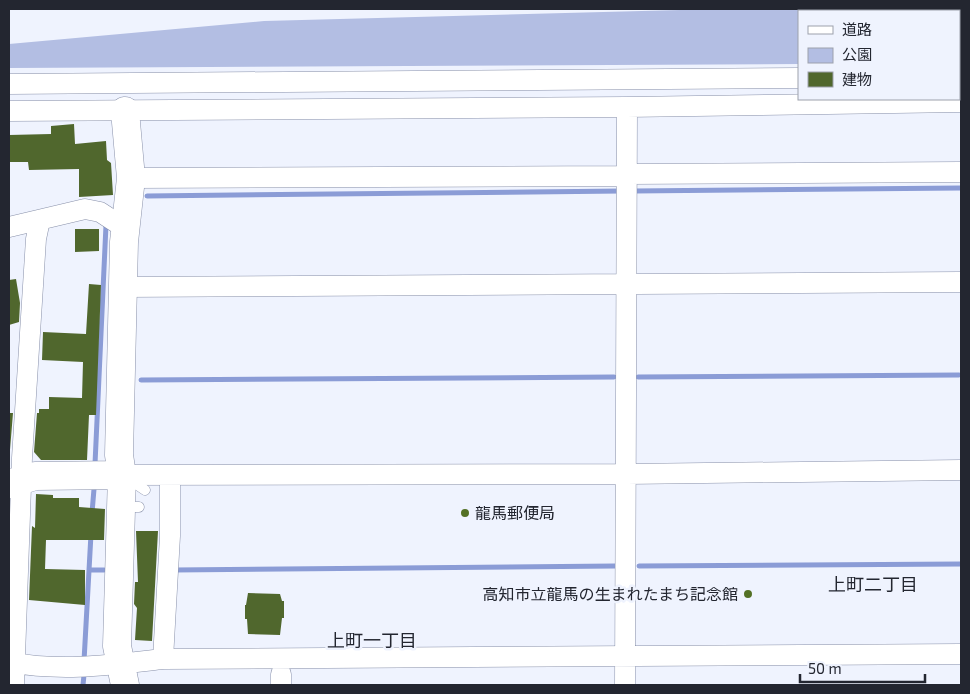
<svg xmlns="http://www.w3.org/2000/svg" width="970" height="694" viewBox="0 0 970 694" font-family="'Exo 2','Noto Sans JP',sans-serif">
	<rect width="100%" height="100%" fill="#eff3fe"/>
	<path fill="#b3bee3" d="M718 9H961V64H959V11H799V64L9 68V44L264 21Z"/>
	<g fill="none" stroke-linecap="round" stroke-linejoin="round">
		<path stroke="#8b9cd6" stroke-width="5" d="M634 191 961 188
			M147 196 622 191
			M638 377 959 375
			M141 380 614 377
			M95 464 106 225
			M92 513 94 489
			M639 566 961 564
			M89 570H104
			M174 570 615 566
			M84 661 91 534
			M83 685 84 675"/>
	</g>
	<path fill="#50672d" d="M74 124 75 144 106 141 107 160 111 163 113 195 79 197V169L29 170 28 162H9V135L51 134V126Z
		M75 229H99V251L75 252Z
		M16 279 20 303 19 322 9 325V280Z
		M89 284 101 285 96 415H89L87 460H41L34 452 37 413H39V409H49V397L82 398 83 362 42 360 43 332 86 334Z
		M9 413H13L9 462Z
		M36 494 53 495V498H79V507L105 509 104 540H46L45 569 85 570V605L29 600 32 526 35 528Z
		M136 531H158L152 641 135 640 137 608 134 604 135 582H138Z
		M248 593 280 594 282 601H284V618H282L280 635 248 634 247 619H245V605H246Z"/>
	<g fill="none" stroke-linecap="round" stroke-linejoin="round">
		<defs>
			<path id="lane" d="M127 478 145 490
				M122 507H139"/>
			<path id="street" d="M959 77H961
				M9 84 799 78
				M9 111 627 107 961 102
				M628 174 961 172
				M131 178 628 176
				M9 227 85 209 100 212 126 229
				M122 287 961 282
				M122 475 627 474 961 470
				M163 659 170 536V475
				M9 662C62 672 110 665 163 659L961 654
				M14 685 22 458 36 239 40 220
				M281 685V674
				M625 685 627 107"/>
			<path id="secondary" d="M125 111 131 178 124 242 119 455 122 475 117 646 125 685
				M9 484 35 476 122 475"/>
		</defs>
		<use href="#lane" stroke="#8991aa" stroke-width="11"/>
		<use href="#street" stroke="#8991aa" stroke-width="21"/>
		<use href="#secondary" stroke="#8991aa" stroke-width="29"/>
		<use href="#lane" stroke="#fff" stroke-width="10"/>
		<use href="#street" stroke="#fff" stroke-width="20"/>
		<use href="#secondary" stroke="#fff" stroke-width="28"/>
	</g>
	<g fill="#537025" stroke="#eff3fe" stroke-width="2">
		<circle cx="465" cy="513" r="5"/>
		<circle cx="748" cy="594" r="5"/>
	</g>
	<g text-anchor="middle" stroke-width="5" stroke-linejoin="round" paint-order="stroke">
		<g font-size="16" fill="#232630" stroke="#eff3fe" text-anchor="start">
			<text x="475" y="519">龍馬郵便局</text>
			<text x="738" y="600" text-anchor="end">高知市立龍馬の生まれたまち記念館</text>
		</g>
		<g font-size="18" fill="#232630" stroke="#eff3fe">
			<text x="873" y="591">上町二丁目</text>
			<text x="372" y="647">上町一丁目</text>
		</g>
	</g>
	<rect width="970" height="694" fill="none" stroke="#232630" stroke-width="20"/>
	<rect x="798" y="10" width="162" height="90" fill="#eff3fe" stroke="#9da1ac"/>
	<rect x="808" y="26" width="25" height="8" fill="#ffffff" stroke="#9da1ac"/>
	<text x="842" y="35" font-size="15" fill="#232630">道路</text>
	<rect x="808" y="48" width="25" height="15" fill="#b3bee3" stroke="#9da1ac"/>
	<text x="842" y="60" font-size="15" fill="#232630">公園</text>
	<rect x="808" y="72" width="25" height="15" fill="#50672d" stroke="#9da1ac"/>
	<text x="842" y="85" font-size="15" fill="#232630">建物</text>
	<path d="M800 674v8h125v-8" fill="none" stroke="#232630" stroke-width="2.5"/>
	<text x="808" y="674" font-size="15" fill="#232630" stroke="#eff3fe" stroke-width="4" paint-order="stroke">50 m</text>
</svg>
